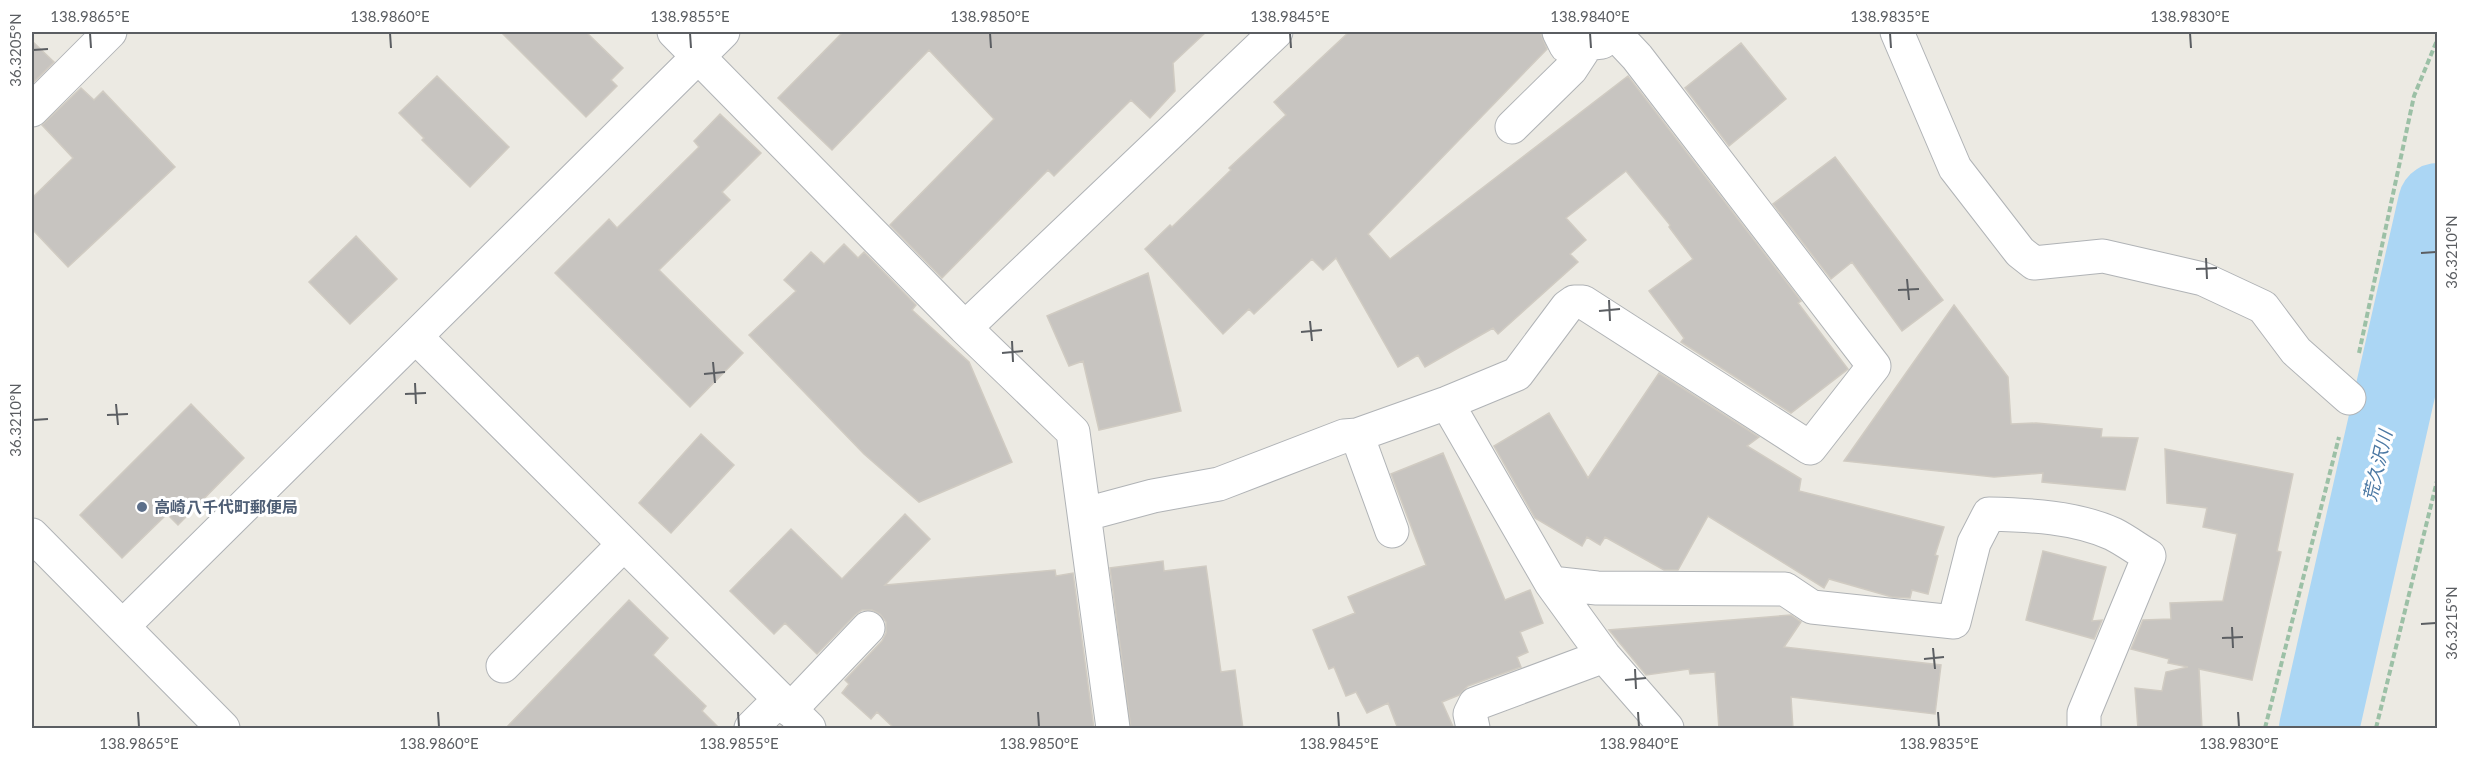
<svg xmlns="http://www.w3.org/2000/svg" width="2469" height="760" viewBox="0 0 2469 760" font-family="Lato,'Noto Sans JP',sans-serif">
	<rect width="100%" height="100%" fill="#eceae3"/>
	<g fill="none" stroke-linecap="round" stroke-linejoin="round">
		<path stroke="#abd6f4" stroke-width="80" d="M2319 728 2438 203"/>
	</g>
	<path fill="#c7c4c0" stroke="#d0cbc2" stroke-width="1.5" d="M501 32H586L623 68 611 80 617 86 586 117Z
		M843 32H1206L1173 63 1175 91 1150 118 1131 100 1054 176 1048 170 942 278 890 225 994 119 929 50 832 150 778 98Z
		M1349 32H1540L1547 49 1368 234 1390 259 1628 76 1801 301 1798 303 1848 369 1791 413 1681 342 1684 338 1649 291 1693 259 1669 227 1670 225 1626 171 1566 218 1586 240 1570 254 1578 262 1498 334 1493 328 1425 367 1418 355 1398 367 1336 258 1323 270 1312 259 1254 314 1249 309 1223 334 1145 249 1170 225 1172 227 1231 170 1229 168 1286 115 1274 102Z
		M32 41 54 62 32 84Z
		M1741 43 1786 99 1729 146 1685 88Z
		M437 76 509 147 470 187 422 140 424 138 399 113Z
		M81 88 94 100 103 91 175 167 68 267 32 229V198L73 158 42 125Z
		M720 114 761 153 722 192 730 200 659 270 743 353 690 407 555 273 609 219 617 228 699 147 694 141Z
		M1835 157 1943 300 1902 331 1852 262 1831 279 1773 204Z
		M356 236 397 279 350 324 309 282Z
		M844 244 858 258 864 252 916 305 912 310 969 362 1012 462 919 502 864 454 749 335 796 291 784 280 811 252 824 264Z
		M1148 273 1181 411 1099 430 1083 361 1069 366 1047 316Z
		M1954 305 2008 377 2011 424 2036 423 2102 429 2101 437 2138 438 2125 490 2042 482 2043 473 1994 477 1844 461Z
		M1659 373 1759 437 1747 446 1801 479 1799 491 1944 527 1935 555 1938 556 1928 594 1912 590 1910 598 1892 597 1829 579 1824 588 1708 516 1678 570H1664L1605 537 1600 545 1587 537 1582 546 1535 518 1494 446 1549 413 1588 478Z
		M191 404 244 458 178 525 167 514 122 558 80 515Z
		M701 434 734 465 671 533 639 503Z
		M2165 449 2293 474 2277 551 2281 552 2252 680 2199 669 2202 729H2138L2135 688 2162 691 2166 672 2188 667 2168 663 2169 659 2131 649 2143 620 2171 619 2170 603 2223 601 2237 534 2203 527 2207 508 2167 503Z
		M1443 453 1505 600 1530 590 1543 623 1520 632 1528 652 1517 657 1521 667 1468 686 1459 695 1442 702 1454 729H1398L1388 703 1367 713 1356 692 1346 696 1334 667 1329 669 1313 630 1355 613 1348 597 1426 565 1391 474Z
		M905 514 930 539 885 585 1055 570 1056 576 1073 573 1094 729H895L877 712 871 719 842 693 849 684 845 680 882 641 886 633V622L880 614 872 610H862L855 615 817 654 785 623 774 634 730 591 791 529 842 579Z
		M2043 551 2106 567 2092 621 2102 620 2094 639 2026 620Z
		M1163 561 1164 571 1206 566 1221 672 1235 670 1243 729H1131L1110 568Z
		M629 600 668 638 653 655 706 706 702 711 720 729H505Z
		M1791 615 1801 622 1784 647 1941 665 1935 714 1791 697 1793 729H1719L1715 672 1690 674 1689 669 1646 675 1609 630Z"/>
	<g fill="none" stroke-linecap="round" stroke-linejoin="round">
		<defs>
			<path id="street" d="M674 32 965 328 1073 432 1113 728
				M1559 32 1566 46 1602 42
				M1897 32 1955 168 2020 252 2034 263 2103 256 2203 279 2263 307 2296 351 2349 398
				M32 110 110 32
				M1512 127 1571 69 1588 43
				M965 328 1276 32
				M416 337 809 728
				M1447 403 1551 583 1604 656 1667 728
				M1357 435 1392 531
				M1086 514 1153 496 1219 484 1344 436 1357 435 1447 403 1517 374 1567 307 1574 302H1583L1810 448 1874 366 1637 57 1621 40V32
				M32 535 223 728
				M1551 583 1597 588 1785 589 1812 607 1954 622 1974 543 1989 514C2030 515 2075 517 2113 534 2125 540 2137 549 2149 556L2084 713V728
				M503 666 624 544
				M790 710 868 628
				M751 728 780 699
				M1473 728 1470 714 1475 704 1604 656"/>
			<path id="secondary" d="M123 626 723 32"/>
		</defs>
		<use href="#street" stroke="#b0b3b6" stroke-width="35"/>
		<use href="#secondary" stroke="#afb2b6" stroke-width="35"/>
		<path stroke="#9cc0a6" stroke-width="4" stroke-dasharray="6 3" stroke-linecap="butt" d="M2359 353 2414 96 2438 38
			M2265 728 2339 437
			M2376 728 2438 477"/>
		<use href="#street" stroke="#fff" stroke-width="33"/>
		<use href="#secondary" stroke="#fff" stroke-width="33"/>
	</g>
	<path fill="none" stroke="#5b5e62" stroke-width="2" d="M90 33 91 48M390 33 391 48M690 33 691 48M990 33 991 48M1290 33 1291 48M1590 33 1591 48M1890 33 1891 48M2190 33 2191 48M33 50 48 49M2421 253 2436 252M2206 258 2207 279M2196 269 2217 268M1907 279 1909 300M1898 290 1919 289M1609 300 1610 321M1599 311 1620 309M1310 321 1312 341M1301 332 1322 330M1012 341 1013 362M1002 353 1023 351M713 362 715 383M704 374 725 372M415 383 416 404M405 394 426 393M116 404 118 425M107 415 128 414M33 420 48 419M2421 624 2436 623M2232 627 2233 648M2222 638 2243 637M1933 648 1935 669M1924 659 1944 657M1635 669 1636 689M1625 680 1646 678M138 712 139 727M438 712 439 727M738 712 739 727M1038 712 1039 727M1338 712 1339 727M1638 712 1639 727M1938 712 1939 727M2238 712 2239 727"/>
	<circle fill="#5c6f8a" stroke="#fff" stroke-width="2" cx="142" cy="507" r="6"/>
	<g text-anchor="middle" stroke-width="6" stroke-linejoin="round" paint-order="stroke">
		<g font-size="16" font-weight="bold" fill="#4e5e75" stroke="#fff" text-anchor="start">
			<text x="154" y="513">高崎八千代町郵便局</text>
		</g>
		<g font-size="18" font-style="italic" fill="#4b78a3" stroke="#fff">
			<text transform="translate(2378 466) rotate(-77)" y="6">荒久沢川</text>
		</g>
	</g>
	<rect width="2469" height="760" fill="none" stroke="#ffffff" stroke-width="66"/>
	<rect x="33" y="33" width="2403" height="694" fill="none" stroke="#5b5e62" stroke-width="2"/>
	<g font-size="15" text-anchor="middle" fill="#5b5e62">
		<text x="90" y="22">138.9865°E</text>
		<text x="390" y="22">138.9860°E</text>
		<text x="690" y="22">138.9855°E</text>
		<text x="990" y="22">138.9850°E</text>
		<text x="1290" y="22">138.9845°E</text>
		<text x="1590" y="22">138.9840°E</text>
		<text x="1890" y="22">138.9835°E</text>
		<text x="2190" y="22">138.9830°E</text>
		<text transform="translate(16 50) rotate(-90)" y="5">36.3205°N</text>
		<text transform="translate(2452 252) rotate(-90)" y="5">36.3210°N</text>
		<text transform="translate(16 420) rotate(-90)" y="5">36.3210°N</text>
		<text transform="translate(2452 623) rotate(-90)" y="5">36.3215°N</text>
		<text x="139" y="749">138.9865°E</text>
		<text x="439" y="749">138.9860°E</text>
		<text x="739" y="749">138.9855°E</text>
		<text x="1039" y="749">138.9850°E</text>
		<text x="1339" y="749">138.9845°E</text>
		<text x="1639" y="749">138.9840°E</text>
		<text x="1939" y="749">138.9835°E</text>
		<text x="2239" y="749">138.9830°E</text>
	</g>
</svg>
